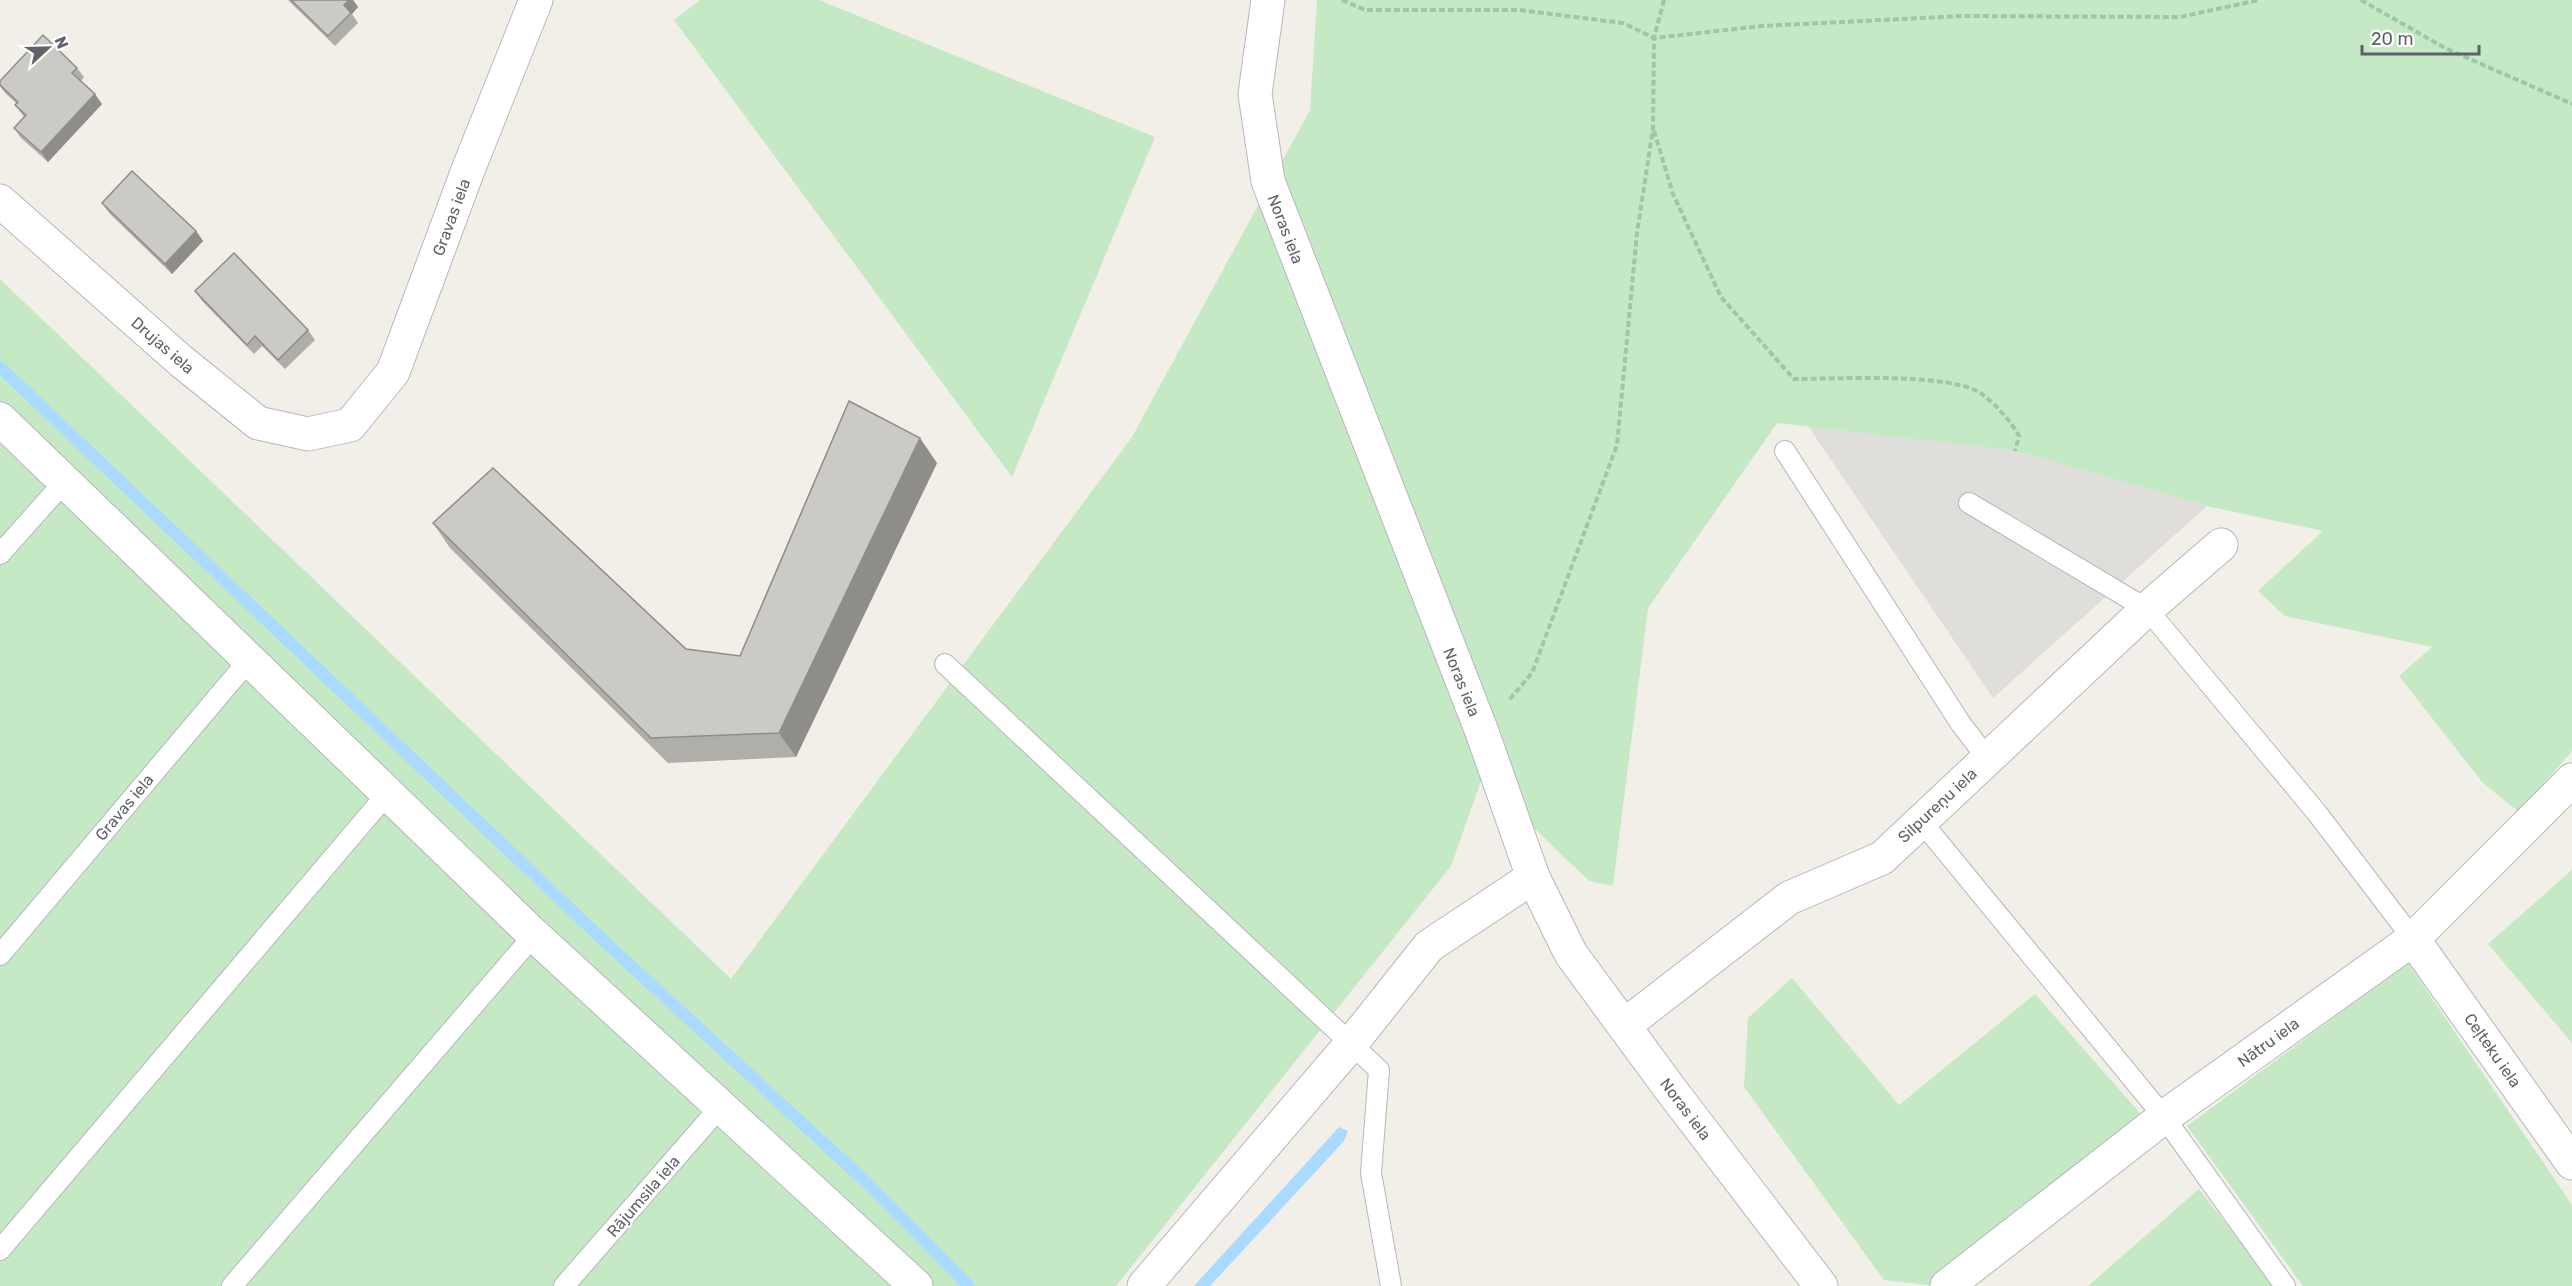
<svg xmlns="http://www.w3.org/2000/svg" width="2572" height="1286" viewBox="0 0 2572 1286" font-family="Rubik,sans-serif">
	<rect width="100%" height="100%" fill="#f1efe8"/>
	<path fill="#e0deda" d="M1808 426 2015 451 2207 506 1993 698Z"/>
	<path fill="#c5e8c5" d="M700 0H819L1155 137 1012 477 674 20Z
		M1317 0H2572V751L2519 812 2483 783 2399 676 2432 647 2285 616 2258 591 2323 531 2207 506 2015 451 1777 423 1648 608 1613 886 1589 881 1482 778 1451 866 1116 1286H0V279L731 979 1132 437 1310 110Z
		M2572 870V1043L2488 944Z
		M2408 963 2572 1205V1286H2303L2187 1126Z
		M1792 978 1899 1105 2035 994 2146 1120 1937 1286 1884 1280 1744 1087 1748 1018Z
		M2199 1189 2275 1286H2088Z"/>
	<path fill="#aadaff" d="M1339 1127 1348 1131 1344 1141 1210 1286H1194Z"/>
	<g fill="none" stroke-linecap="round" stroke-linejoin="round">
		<path stroke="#aadaff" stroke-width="12" d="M0 367 603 940 867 1183 969 1286"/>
		<defs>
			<path id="lane" d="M1785 451 1961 724 1987 758
				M1969 503 2147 609 2317 813 2413 939
				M0 554 65 481
				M945 664 1379 1070 1371 1173 1391 1286
				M1921 821 2164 1117 2285 1286
				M0 955 249 660
				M0 1250 387 794
				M232 1286 534 935
				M564 1286 721 1106"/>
			<path id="street" d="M1268 0 1255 94 1268 181 1482 732 1533 877 1571 954 1671 1090 1821 1286
				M0 201 181 361 258 423 308 434 350 425 393 372 468 170 536 0
				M0 419 534 935 916 1286
				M2413 939 2572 1163
				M1625 1025 1789 898 1882 858 2147 609 2221 545
				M1144 1286 1351 1044 1429 946 1533 877
				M1947 1286 2164 1117 2413 939 2572 780"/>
		</defs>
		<use href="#lane" stroke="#b5b8bc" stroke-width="22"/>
		<use href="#street" stroke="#b5b8bc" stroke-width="35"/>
		<path stroke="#9cc7a9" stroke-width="4" stroke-dasharray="6 3" stroke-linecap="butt" d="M1342 0 1365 10H1519L1623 23 1654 38 1653 128 1637 233 1617 445 1532 673 1509 700
			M1664 0 1654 38 1762 26 1962 16 2180 17 2259 0
			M2361 0 2445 48 2572 104
			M1654 131 1673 194 1721 297 1794 379C1836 379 1951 372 1982 394 1996 405 2011 421 2019 436L2015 451"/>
		<use href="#lane" stroke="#fff" stroke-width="20"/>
		<use href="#street" stroke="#fff" stroke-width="33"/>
	</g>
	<path fill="#afaea9" d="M288 0H353L358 7 352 14 358 23 335 46Z
		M77 68 84 77 81 81 102 104 48 162 21 138 14 128 24 117 15 105 17 104 5 93 0 86V81Z
		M102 203 196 231 203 241 172 274 109 213Z
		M195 291 308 330 315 340 285 369 262 346 254 354 202 301Z
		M937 463 796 757 668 763 450 548 433 523 686 649 740 656Z"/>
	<path fill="#8f8d8a" d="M349 0H353L358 7 352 14 344 5Z
		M95 94 102 104 48 162 41 152Z
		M196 231 203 241 172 274 165 264Z
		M920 438 937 463 796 757 779 733Z"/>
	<path fill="#cccac5" stroke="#8f8d8a" stroke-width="1.5" d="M291 0H349L344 5 351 13 328 36Z
		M43 35 77 68 72 73 95 94 41 152 14 128 26 115 15 105 18 102 0 85V81Z
		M132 171 196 231 165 264 102 203Z
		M234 253 308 330 278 360 255 336 247 345 195 291Z
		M849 401 920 438 779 733 651 738 433 523 493 468 686 649 740 656Z"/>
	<g text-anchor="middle" stroke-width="4.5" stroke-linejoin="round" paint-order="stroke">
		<g font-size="16" fill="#5f6368" stroke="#fff">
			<text transform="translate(451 217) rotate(-70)" y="6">Gravas iela</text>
			<text transform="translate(1286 229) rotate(69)" y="6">Noras iela</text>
			<text transform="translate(163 345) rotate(41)" y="6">Drujas iela</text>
			<text transform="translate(1462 682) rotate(68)" y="6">Noras iela</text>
			<text transform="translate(1937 805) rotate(-43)" y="6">Silpureņu iela</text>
			<text transform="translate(124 807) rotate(-50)" y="6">Gravas iela</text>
			<text transform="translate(2268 1042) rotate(-36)" y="6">Nātru iela</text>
			<text transform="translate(2493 1050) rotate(55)" y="6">Ceļteku iela</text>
			<text transform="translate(1686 1109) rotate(53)" y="6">Noras iela</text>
			<text transform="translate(643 1196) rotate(-49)" y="6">Rājumsila iela</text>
		</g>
	</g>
	<g transform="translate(48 48) rotate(68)" stroke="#ffffff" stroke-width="4.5" paint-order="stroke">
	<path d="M0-4.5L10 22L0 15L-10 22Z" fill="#5f6368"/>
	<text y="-9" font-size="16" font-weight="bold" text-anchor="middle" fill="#5f6368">N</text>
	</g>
	<path d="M2362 45v9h117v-9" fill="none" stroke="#5f6368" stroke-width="3"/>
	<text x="2371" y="45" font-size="18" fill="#5f6368" stroke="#ffffff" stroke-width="4.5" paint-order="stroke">20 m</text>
</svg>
